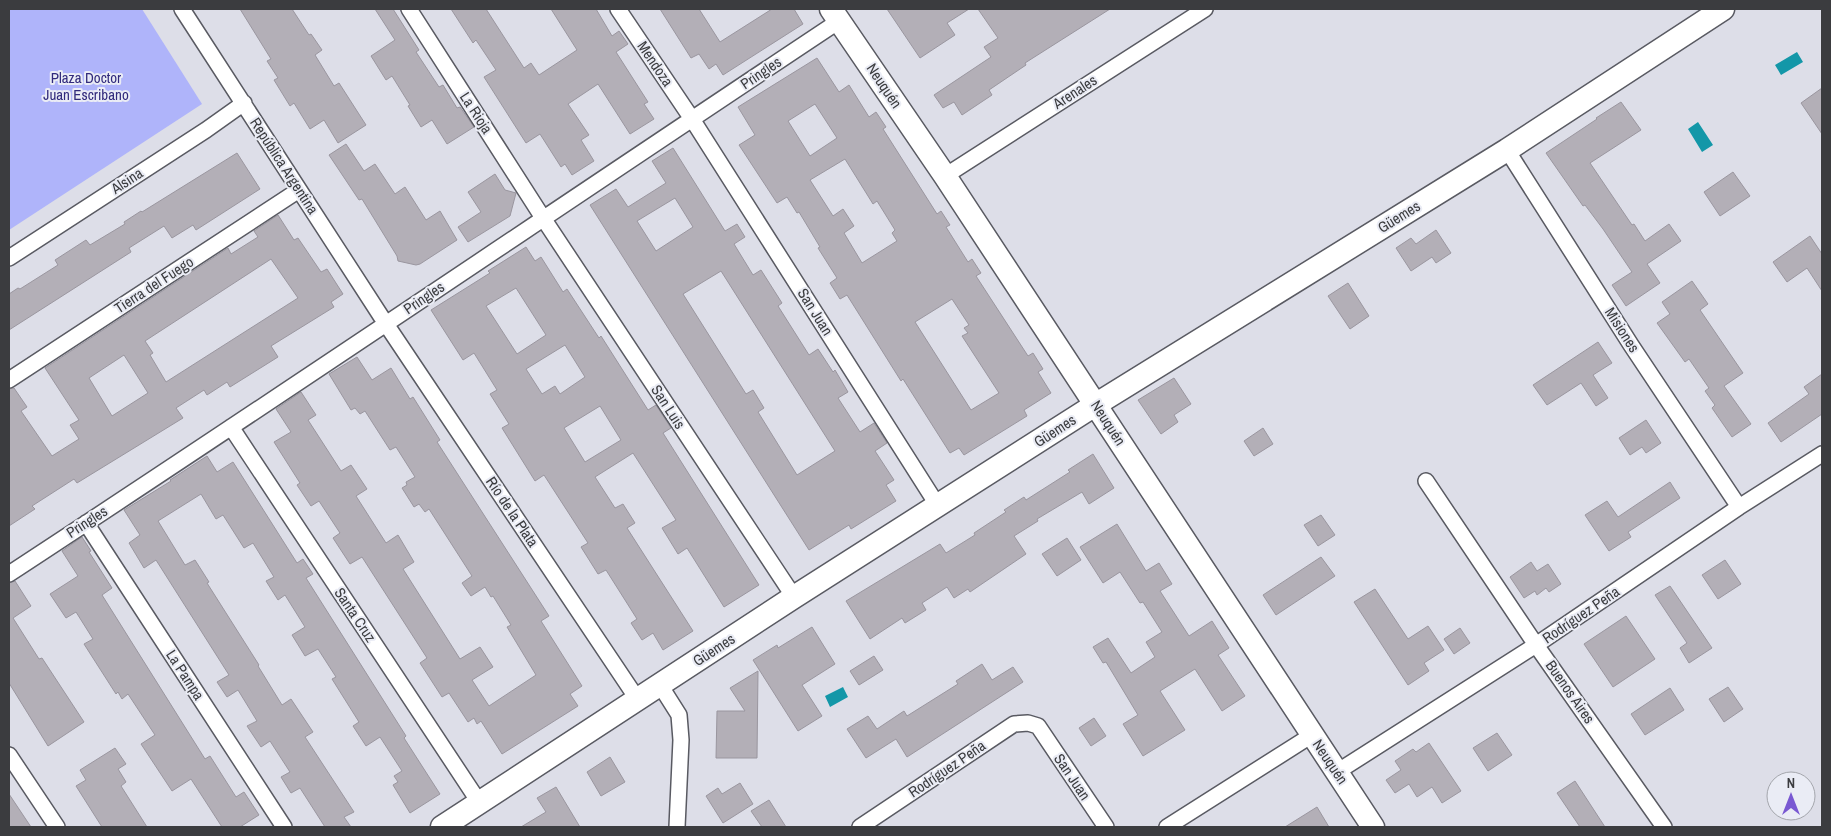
<svg xmlns="http://www.w3.org/2000/svg" width="1831" height="836" viewBox="0 0 1831 836" font-family="'Archivo Narrow',sans-serif">
	<rect width="100%" height="100%" fill="#dddee8"/>
	<path fill="#afb4fa" d="M9 9H142L202 104 9 230Z"/>
	<path fill="#1397a8" d="M1797 52 1803 62 1781 75 1775 65Z
		M1698 122 1713 145 1702 152 1688 129Z
		M843 687 848 697 830 707 825 696Z"/>
	<path fill="#b3afb7" stroke="#9a969f" fill-rule="evenodd" d="M240 9H292L309 35 311 34 322 50 315 55 334 86 339 83 366 125 338 143 324 120 310 129 294 103 290 106 274 80 278 78 267 61 271 59Z
		M375 9H393L419 50 416 52 439 87 443 85 457 108 460 107 474 127 447 144 432 120 421 127 408 106 410 105 392 76 386 80 371 56 395 40Z
		M451 9H486L524 68 531 63 539 75 577 50 551 9H596L612 36 619 31 628 44 616 52 648 102 644 104 654 119 630 134 598 84 568 104 589 135 581 140 594 161 572 175 565 164 561 167 540 134 526 143 484 77 496 70 476 40 473 43Z
		M660 9H699L720 42 772 9H794L803 24 723 75 716 64 709 69 699 54 691 58Z
		M887 9H969L947 23 955 35 920 58Z
		M978 9H1110L1025 63 1026 65 989 90 992 95 962 115 954 102 943 108 934 95 991 57 984 47 998 38Z
		M817 58 839 92 849 85 869 117 876 112 886 127 883 129 937 214 941 211 950 225 946 227 968 262 972 259 981 273 976 276 1028 356 1033 353 1043 369 1038 372 1051 393 1024 410 1027 416 964 455 959 448 950 453 903 379 901 381 847 295 840 299 830 283 837 278 818 248 820 247 799 212 797 213 787 197 777 203 739 145 755 135 738 107ZM815 104 837 138 810 156 788 121ZM845 159 873 204 877 201 895 230 892 233 897 241 862 263 844 233 854 226 843 209 833 216 810 180ZM952 299 969 325 964 328 968 333 962 336 999 393 971 410 915 322Z
		M1822 88V134L1801 103Z
		M1621 102 1641 130 1590 163 1632 225 1634 224 1645 241 1669 224 1681 241 1647 264 1660 283 1626 306 1612 285 1632 272 1603 229 1585 205 1583 206 1546 153 1597 119 1596 118Z
		M346 144 364 171 375 164 395 194 405 187 426 220 440 211 457 240 420 264 416 265 398 261 397 256 362 199 359 200 329 155Z
		M673 148 725 231 737 224 745 237 734 244 753 275 761 270 782 303 778 306 809 355 818 349 833 372 835 370 848 392 838 398 860 432 874 423 887 443 875 451 894 480 886 485 896 501 851 529 849 525 809 550 590 205 616 189 628 207 666 183 652 161ZM675 198 693 227 656 251 637 221ZM721 271 835 451 797 475 758 412 764 408 753 390 746 394 683 294Z
		M237 153 260 189 196 230 193 225 172 238 164 226 129 248 131 252 9 330V294L18 288 20 289 58 265 55 260 86 240 90 245 125 224 124 222 141 211 142 212Z
		M1733 172 1750 196 1720 216 1704 192Z
		M495 174 505 190 516 193 510 216 468 242 458 227 481 212 468 192Z
		M278 215 294 240 298 238 321 272 327 269 343 294 331 302 334 307 271 346 278 357 230 387 227 382 207 395 204 390 176 408 183 418 77 483 74 479 32 506 35 509 9 526V389L14 388 27 407 21 411 52 456 79 439 70 425 79 420 45 368 228 248 231 254 258 237 254 231ZM271 259 298 298 166 382 150 355 153 353 145 341ZM124 355 148 393 112 416 89 378Z
		M1436 230 1451 253 1436 263 1432 257 1411 271 1396 248 1411 238 1416 244Z
		M1810 236 1822 254V291L1807 268 1787 282 1773 262Z
		M526 247 535 261 541 257 563 292 567 289 599 338 601 336 648 410 656 405 671 428 663 433 759 585 724 607 687 548 678 554 662 528 676 520 633 453 595 477 615 508 623 504 635 523 627 528 693 631 663 650 653 633 642 640 631 623 637 619 606 570 598 574 581 547 588 543 544 475 535 481 502 428 509 424 490 394 497 390 474 353 463 360 431 310 490 273 488 271ZM516 288 546 335 517 354 486 306ZM565 345 585 377 560 394 555 386 542 394 526 369ZM600 406 621 440 585 462 564 428Z
		M1692 281 1708 304 1700 310 1743 373 1724 386 1751 424 1732 437 1712 408 1715 405 1705 391 1709 388 1689 359 1685 362 1657 323 1670 314 1662 302Z
		M1348 283 1369 316 1350 329 1328 296Z
		M1598 342 1612 363 1593 375 1608 398 1596 406 1581 383 1547 405 1533 385Z
		M357 357 372 380 391 368 410 399 413 397 440 440 437 442 549 616 541 621 582 686 570 694 578 706 502 754 481 721 477 724 474 718 468 722 449 693 442 697 420 663 427 658 362 557 350 564 333 538 340 533 319 501 311 506 297 485 300 483 274 442 291 432 276 409 301 392 316 415 308 420 341 471 351 465 367 489 356 496 386 543 398 535 414 562 403 569 460 659 480 647 493 667 472 680 489 706 536 675 507 627 511 625 493 596 491 597 485 587 471 596 462 583 472 576 429 509 425 512 419 504 414 507 402 488 407 485 406 482 415 477 396 447 390 450 365 411 360 414 355 408 351 410 329 374Z
		M1822 374V414L1781 442 1768 423 1809 394 1804 387Z
		M1174 378 1191 404 1174 415 1178 422 1161 434 1138 400Z
		M1646 420 1661 443 1646 453 1642 447 1630 455 1619 438Z
		M1263 428 1273 444 1254 456 1244 441Z
		M1093 454 1114 488 1089 504 1082 492 1037 519 1038 521 1014 536 1026 554 970 592 968 589 954 598 947 587 922 603 926 610 905 623 902 618 870 639 846 601 940 544 946 553 975 535 974 533 1006 512 1004 510 1024 497 1026 500 1070 472 1068 470Z
		M207 456 217 472 233 462 297 563 303 559 313 574 306 578 406 736 404 738 440 794 410 813 393 785 398 782 394 776 402 771 380 737 366 746 353 726 359 722 332 679 336 677 318 649 305 656 292 635 305 627 285 595 278 600 266 581 274 577 253 543 244 548 223 515 216 519 201 494 158 521 185 565 195 560 209 582 207 583 259 665 258 666 282 705 291 699 313 732 305 737 354 812 344 817 351 827H325L300 788 291 793 281 777 290 772 270 741 261 747 247 726 257 721 238 690 227 697 217 682 229 675 156 560 144 568 129 543 140 535 124 510 171 481 170 480Z
		M1670 482 1680 498 1628 532 1631 537 1609 551 1585 515 1607 501 1618 517Z
		M1321 515 1335 535 1318 546 1304 525Z
		M1117 524 1146 571 1159 563 1172 584 1160 591 1189 636 1212 621 1229 648 1218 655 1245 696 1222 711 1195 669 1160 691 1185 730 1143 756 1123 724 1138 715 1106 662 1103 663 1093 647 1108 638 1131 673 1155 657 1146 642 1162 632 1143 602 1140 603 1120 572 1103 583 1080 547Z
		M82 537 91 551 89 552 112 588 102 595 205 759 210 756 236 797 244 792 259 815 240 827H222L191 779 172 791 141 744 155 735 128 694 122 699 118 692 116 694 84 644 93 639 76 612 66 618 50 594 78 576 62 551Z
		M1067 538 1081 560 1057 576 1042 554Z
		M1321 557 1335 576 1276 615 1263 595Z
		M1725 560 1741 584 1718 599 1702 575Z
		M1531 562 1537 571 1548 564 1561 584 1549 592 1546 588 1537 595 1535 591 1524 598 1510 577Z
		M15 581 31 606 13 618 39 659 42 658 84 722 48 746 9 683V583Z
		M1670 586 1712 648 1689 663 1680 648 1687 643 1655 595Z
		M1375 589 1408 639 1428 626 1444 650 1424 663 1429 671 1408 685 1354 602Z
		M1626 616 1655 659 1613 687 1584 644Z
		M812 627 835 664 802 685 822 716 798 731 753 660 777 645 778 648Z
		M1460 628 1470 643 1454 654 1444 639Z
		M874 656 883 670 859 685 850 671Z
		M982 664 992 680 1013 667 1023 682 907 757 896 739 866 758 847 729 868 716 877 729 904 711 907 716 958 684 956 681Z
		M758 671 757 758H716L717 711H745L730 688Z
		M1728 687 1743 709 1724 722 1709 699Z
		M1670 688 1684 710 1645 735 1631 714Z
		M1094 718 1106 736 1091 746 1079 728Z
		M1497 733 1512 755 1488 771 1473 748Z
		M1429 743 1461 791 1442 803 1432 787 1417 797 1409 784 1395 793 1386 780 1401 770 1395 761 1413 749 1416 752Z
		M115 748 126 764 118 769 126 782 121 786 147 827H102L76 786 86 780 80 770Z
		M610 757 625 782 601 796 587 772Z
		M1575 781 1605 827H1580L1557 793Z
		M740 783 753 804 723 823 706 796 718 788 722 794Z
		M556 787 580 827H521L546 812 537 798Z
		M9 794 31 827H9Z
		M769 800 786 827H762L751 811Z
		M1317 807 1329 827H1285Z"/>
	<g fill="none" stroke-linecap="round" stroke-linejoin="round">
		<defs>
			<path id="street" d="M182 9 386 324 638 700
				M409 9 543 218 794 597
				M618 9 692 119 938 506
				M1507 150 1631 345 1739 507
				M945 176 1205 9
				M9 258 206 130 244 103
				M9 380 299 190
				M231 427 479 802
				M1426 481 1536 645 1664 827
				M86 523 284 827
				M9 574C287 392 562 205 839 21
				M660 685 679 715 681 740 677 827
				M9 755 57 827
				M1337 772 1536 645 1739 507 1822 454
				M860 827 1014 724 1028 723 1038 726 1106 827
				M1167 827 1312 735"/>
			<path id="secondary" d="M831 9 945 176 1373 827
				M442 827 794 597 1095 405 1507 150 1723 9"/>
		</defs>
		<use href="#street" stroke="#595a62" stroke-width="18"/>
		<use href="#secondary" stroke="#595a62" stroke-width="25"/>
		<use href="#street" stroke="#fff" stroke-width="15"/>
		<use href="#secondary" stroke="#fff" stroke-width="22"/>
	</g>
	<g text-anchor="middle" stroke-width="4" stroke-linejoin="round" paint-order="stroke">
		<g font-size="15" fill="#3b3c3f" stroke="#eaecf5">
			<text transform="translate(655 64) rotate(56)" y="5">Mendoza</text>
			<text transform="translate(761 73) rotate(-34)" y="5">Pringles</text>
			<text transform="translate(884 86) rotate(56)" y="5">Neuquén</text>
			<text transform="translate(1075 92) rotate(-33)" y="5">Arenales</text>
			<text transform="translate(476 113) rotate(57)" y="5">La Rioja</text>
			<text transform="translate(284 166) rotate(57)" y="5">República Argentina</text>
			<text transform="translate(127 181) rotate(-33)" y="5">Alsina</text>
			<text transform="translate(1399 217) rotate(-32)" y="5">Güemes</text>
			<text transform="translate(154 285) rotate(-33)" y="5">Tierra del Fuego</text>
			<text transform="translate(424 298) rotate(-34)" y="5">Pringles</text>
			<text transform="translate(815 312) rotate(58)" y="5">San Juan</text>
			<text transform="translate(1622 330) rotate(57)" y="5">Misiones</text>
			<text transform="translate(668 407) rotate(57)" y="5">San Luis</text>
			<text transform="translate(1108 423) rotate(57)" y="5">Neuquén</text>
			<text transform="translate(1055 431) rotate(-33)" y="5">Güemes</text>
			<text transform="translate(512 512) rotate(56)" y="5">Río de la Plata</text>
			<text transform="translate(87 522) rotate(-33)" y="5">Pringles</text>
			<text transform="translate(355 615) rotate(56)" y="5">Santa Cruz</text>
			<text transform="translate(1581 615) rotate(-34)" y="5">Rodríguez Peña</text>
			<text transform="translate(714 650) rotate(-33)" y="5">Güemes</text>
			<text transform="translate(185 675) rotate(57)" y="5">La Pampa</text>
			<text transform="translate(1570 692) rotate(55)" y="5">Buenos Aires</text>
			<text transform="translate(1330 762) rotate(56)" y="5">Neuquén</text>
			<text transform="translate(947 769) rotate(-34)" y="5">Rodríguez Peña</text>
			<text transform="translate(1072 777) rotate(56)" y="5">San Juan</text>
		</g>
		<g font-size="15" fill="#312a7c" stroke="#eaecf5">
			<text x="86" y="83">Plaza Doctor<tspan x="86" dy="17">Juan Escribano</tspan></text>
		</g>
	</g>
	<rect width="1831" height="836" fill="none" stroke="#3b3c3f" stroke-width="20"/>
	<g transform="translate(1791 796)"><circle r="24" fill="#eaecf5" stroke="#a4a6ac"/>
	<path d="M0-4L9 19L0 12L-9 19Z" fill="#7958d2"/>
	<text y="-8" font-size="14" font-weight="bold" text-anchor="middle" fill="#3b3c3f">N</text>
	</g>
</svg>
